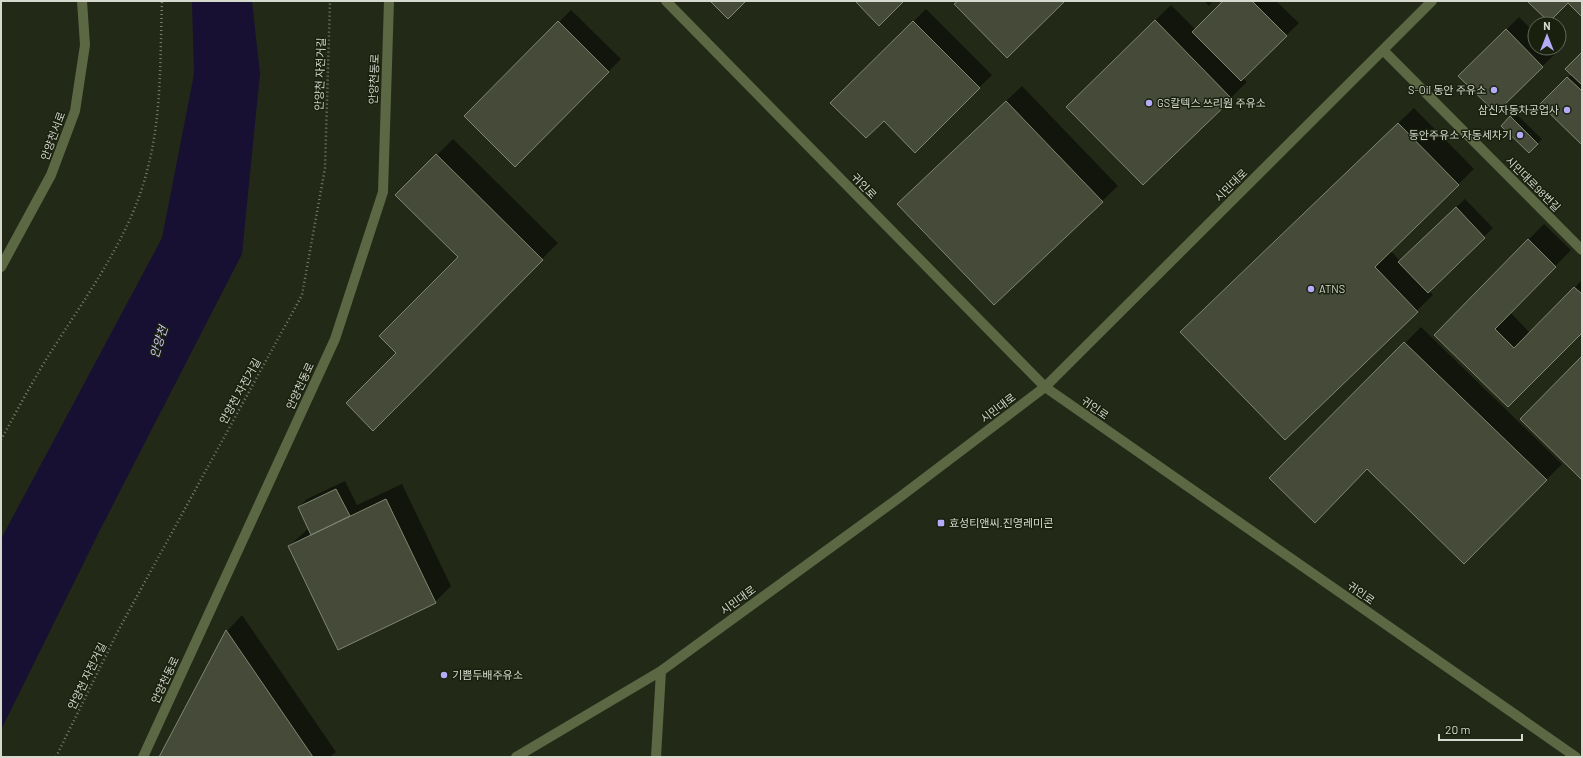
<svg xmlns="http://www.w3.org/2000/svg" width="1583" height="758" viewBox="0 0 1583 758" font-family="Barlow,'Noto Sans KR',sans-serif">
	<rect width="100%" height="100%" fill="#232917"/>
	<path fill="#171033" d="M192 1H252L260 74 242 254 101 528 1 730V539L162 238 194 74Z"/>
	<path fill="#0007" d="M1204 1H1213L1209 6Z
		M1225 1H1276L1299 23 1243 78 1247 82 1143 184 1083 91 1171 5 1196 30Z
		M926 9 992 75 915 151 884 120 832 103Z
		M571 10 621 59 515 165 465 116Z
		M1519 17 1535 33V48H1549L1555 54 1496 112 1460 76Z
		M1582 53V144L1542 104 1572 74Z
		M1022 86 1118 186 1102 201 914 188Z
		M1414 108 1474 169 1390 250 1400 261 1465 199 1493 228 1429 291 1433 295 1285 438 1197 316Z
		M1515 113 1542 139 1529 152 1503 126Z
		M453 139 558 243 373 429 397 353 459 257 397 195Z
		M1544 224 1571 250 1510 312 1530 333 1582 280V332L1508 406 1435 335Z
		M1421 327 1562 464 1464 563 1367 468 1271 478Z
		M345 481 357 505 402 484 451 586 435 602 289 546 309 528 299 507 307 499Z
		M242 615 336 752 330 757H160L227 631Z"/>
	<path fill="#454b38" stroke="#7f8771" d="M710 1H746L728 19Z
		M855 1H904L879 26Z
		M958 1H1065L1007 58 954 4Z
		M1223 1H1252L1287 36 1241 81 1192 32Z
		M1527 1H1582V17L1568 3 1549 22Z
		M1155 20 1232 99 1143 185 1066 107Z
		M558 21 609 72 515 167 464 116Z
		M913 21 980 88 915 153 884 121 866 138 830 103Z
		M1506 29 1543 67 1496 113 1458 76Z
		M1582 52V85L1565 69Z
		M1567 77 1582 91V145L1540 104Z
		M1006 101 1103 202 994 305 897 204Z
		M1510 116 1538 144 1529 153 1501 126Z
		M1398 123 1459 185 1375 267 1418 312 1285 440 1180 332Z
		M436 154 543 260 373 431 346 403 396 353 379 336 458 257 395 195Z
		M1456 207 1485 238 1428 293 1398 262Z
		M1528 239 1556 267 1495 329 1514 348 1574 287 1582 294V333L1508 407 1434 335Z
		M1404 342 1547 480 1464 564 1367 469 1315 523 1269 478Z
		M1582 356V480L1520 419Z
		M336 489 350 516 311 535 298 507Z
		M386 499 436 603 338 650 288 546Z
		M226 630 313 757H159Z"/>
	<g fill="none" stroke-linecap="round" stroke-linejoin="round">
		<path stroke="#797e6f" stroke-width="2.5" stroke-dasharray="1 3" stroke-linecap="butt" d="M1 440C15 414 29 388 44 363 82 301 131 239 148 167 162 113 160 56 162 1
			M56 757 118 631 302 295 325 168 330 1"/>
		<path stroke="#5c6843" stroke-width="10" d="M666 1 1045 387 1576 757
			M1383 50 1582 250
			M1 267 51 175 75 111 85 45 82 1
			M143 757 335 339 383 192 389 1
			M516 757 661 671 900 497 1045 387 1432 1
			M656 757 661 671"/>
	</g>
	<g fill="#b4acf9" stroke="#1a200e" stroke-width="1.5">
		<circle cx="1494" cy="90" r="4"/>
		<circle cx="1149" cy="103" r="4"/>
		<circle cx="1567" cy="110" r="4"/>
		<circle cx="1520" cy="135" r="4"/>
		<circle cx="1311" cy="289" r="4"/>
		<rect x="937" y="519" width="8" height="8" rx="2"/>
		<circle cx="444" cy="675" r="4"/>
	</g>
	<g text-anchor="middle" stroke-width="3" stroke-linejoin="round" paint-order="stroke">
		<g font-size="11" fill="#d5d9ce" stroke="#1a200e">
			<text transform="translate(320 74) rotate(-88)" y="4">안양천 자전거길</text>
			<text transform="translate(374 79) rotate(-88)" y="4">안양천동로</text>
			<text transform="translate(53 136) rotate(-70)" y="4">안양천서로</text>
			<text transform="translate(1533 184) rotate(45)" y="4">시민대로98번길</text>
			<text transform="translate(1231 185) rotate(-45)" y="4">시민대로</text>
			<text transform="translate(864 186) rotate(46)" y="4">귀인로</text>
			<text transform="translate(300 386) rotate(-65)" y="4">안양천동로</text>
			<text transform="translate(240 391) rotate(-61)" y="4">안양천 자전거길</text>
			<text transform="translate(998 408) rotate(-37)" y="4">시민대로</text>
			<text transform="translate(1095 408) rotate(35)" y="4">귀인로</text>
			<text transform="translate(1361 593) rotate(35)" y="4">귀인로</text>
			<text transform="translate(738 600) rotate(-36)" y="4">시민대로</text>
			<text transform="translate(87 676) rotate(-64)" y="4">안양천 자전거길</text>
			<text transform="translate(165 680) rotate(-65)" y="4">안양천동로</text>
		</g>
		<g font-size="11" fill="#d5d9ce" stroke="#1a200e" text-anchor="start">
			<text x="1486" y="94" text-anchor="end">S-Oil 동안 주유소</text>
			<text x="1157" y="107">GS칼텍스 쓰리원 주유소</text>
			<text x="1559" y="114" text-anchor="end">삼신자동차공업사</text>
			<text x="1512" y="139" text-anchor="end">동안주유소 자동세차기</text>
			<text x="1319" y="293">ATNS</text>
			<text x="949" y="527">효성티앤씨.진영레미콘</text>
			<text x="452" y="679">기쁨두배주유소</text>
		</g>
		<g font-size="12" font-style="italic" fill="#c9c4fb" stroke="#1a200e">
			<text transform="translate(159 342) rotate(-72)" y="4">안양천</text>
		</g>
	</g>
	<rect width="1583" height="758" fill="none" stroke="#d5d9ce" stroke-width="4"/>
	<g transform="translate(1547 36)"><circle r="19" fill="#1a200e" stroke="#656a5b"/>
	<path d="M0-3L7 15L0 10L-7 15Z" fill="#b4acf9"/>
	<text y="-6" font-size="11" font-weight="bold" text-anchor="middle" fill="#d5d9ce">N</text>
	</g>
	<path d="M1439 734v6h83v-6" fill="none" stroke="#d5d9ce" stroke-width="2"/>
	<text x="1445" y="734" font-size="12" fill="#d5d9ce" stroke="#1a200e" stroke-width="3" paint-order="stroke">20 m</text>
</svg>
